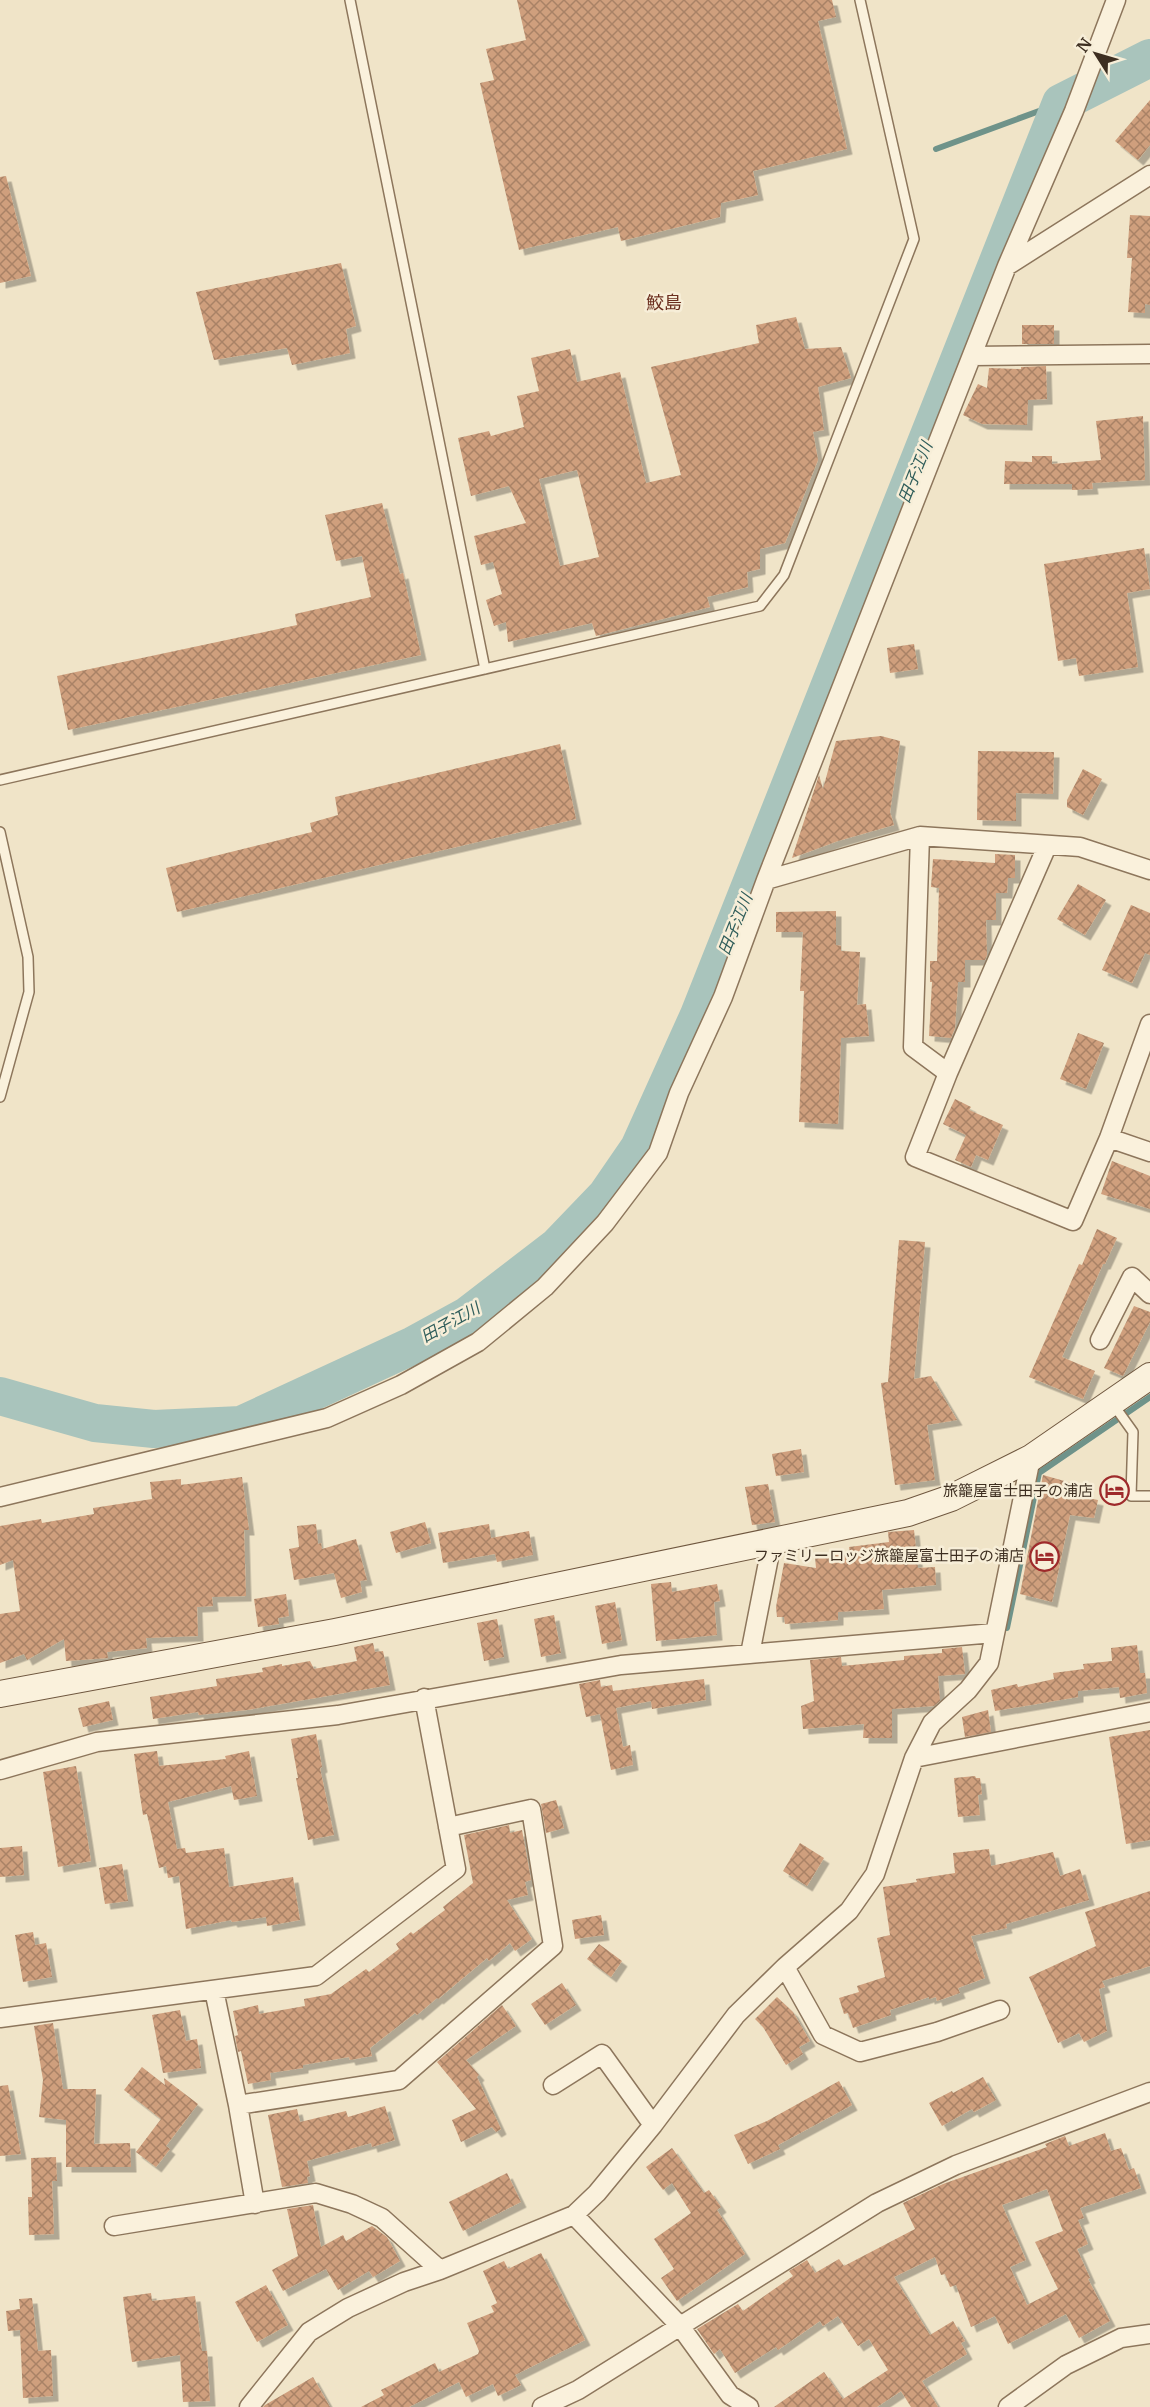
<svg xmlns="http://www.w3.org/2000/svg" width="1150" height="2407" viewBox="0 0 1150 2407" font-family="Merriweather,'Noto Sans JP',serif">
	<defs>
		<pattern id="building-cross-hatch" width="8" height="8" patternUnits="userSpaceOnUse" patternTransform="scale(1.5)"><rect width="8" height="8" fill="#cf9f7d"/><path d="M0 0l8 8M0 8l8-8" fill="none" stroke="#a98266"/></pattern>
		<filter id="shadow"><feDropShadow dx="5.5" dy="5.5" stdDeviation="0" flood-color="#0004"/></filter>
	</defs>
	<rect width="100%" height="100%" fill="#f0e4c8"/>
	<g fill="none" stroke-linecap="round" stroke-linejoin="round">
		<path stroke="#6f938a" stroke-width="6" d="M936 149 1061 103
			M1007 1628 1039 1473 1150 1397"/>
		<path stroke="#a9c4bc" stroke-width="38" d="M0 1396 95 1423 154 1429 241 1425 414 1345 467 1316 558 1246 606 1196 639 1148 699 1015 1061 103 1150 58"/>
	</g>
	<path fill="url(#building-cross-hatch)" fill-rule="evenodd" filter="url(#shadow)" d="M517 0H832L836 17 818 21 847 149 753 171 758 195 721 203 720 217 621 241 618 227 519 250 480 83 494 80 486 49 526 40Z
		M1150 100V145L1138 160 1115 141Z
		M6 176 31 276 0 283V177Z
		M1130 215 1150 216V305L1145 304V313L1128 312 1132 258H1127Z
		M341 263 356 326 346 329 350 353 292 365 287 348 214 360 196 292Z
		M796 317 805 349 841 347 851 378 818 387 824 430 813 432 818 460 785 543 760 549V569L747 572 748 587 707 597 710 607 596 636 592 623 508 642 506 622 494 626 486 600 502 594 493 562 481 565 474 536 526 523 509 486 471 496 458 438 489 431 491 436 524 427 517 396 539 391 531 358 570 349 577 382 620 372 646 483 681 475 651 367 759 343 756 325ZM577 470 599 557 560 566 539 479Z
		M1022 325H1054V344H1022Z
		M1046 366 1047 399 1028 400 1027 425 982 424 963 415 978 384 987 388 989 368 1021 369V367Z
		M1143 416 1145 480 1092 483 1093 489 1072 490V484H1004L1005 461 1032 462V456H1052V464L1101 460 1096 421Z
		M382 503 400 574 403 573 421 655 68 730 57 676 297 625 295 614 371 597 362 556 336 561 325 515Z
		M1144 548 1150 589 1127 593 1138 667 1079 676 1076 658 1058 661 1044 564Z
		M914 644 918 669 890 673 887 648Z
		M881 736 900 741 890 812 894 825 838 841 792 858 819 775 823 789 836 741Z
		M560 744 576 819 177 912 166 868 312 832 310 823 338 815 335 797Z
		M978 751 1054 752 1053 794 1016 793V821L977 820Z
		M1083 769 1102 779 1083 815 1067 807V800Z
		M995 854 1015 855V878H1008L1007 893H996V920H986L987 955 985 960H965V982H958L955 1028 951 1038 929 1036 932 982H930V961H937L939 888 931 887 933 859 995 863Z
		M1078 884 1106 900 1085 935 1057 919Z
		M1131 905 1150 913V955L1145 953 1132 983 1102 970Z
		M836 911V945L841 946V951L860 952 857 1005 866 1004 869 1036 841 1038 838 1124 799 1122 804 991H800L803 932H776V912Z
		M1078 1033 1104 1043 1086 1089 1060 1079Z
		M955 1099 971 1107 969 1110 1003 1125 988 1160 976 1155 971 1167 955 1160 966 1135 943 1124Z
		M1112 1161 1150 1176V1209L1101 1194Z
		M1097 1229 1117 1238 1105 1264H1103L1062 1357 1095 1371 1083 1399 1029 1377 1079 1264 1082 1265Z
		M899 1240 925 1242 914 1379 931 1376 957 1420 927 1425 935 1480 895 1485 881 1383 888 1382Z
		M1134 1306 1150 1312V1322L1123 1376 1104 1368Z
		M801 1449 804 1472 776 1476 772 1454Z
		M1043 1475 1075 1484 1073 1495 1098 1500 1094 1518 1070 1515 1052 1602 1020 1594Z
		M242 1477 249 1530H244L246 1596 212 1597 213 1606 197 1607 198 1636 146 1638 147 1648 107 1652 108 1658 66 1661 64 1639 27 1660 24 1654 0 1663V1614L20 1611 13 1560 0 1565V1526L41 1519 42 1523 94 1514 93 1508 152 1499 150 1482 181 1479V1485Z
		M768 1484 775 1522 752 1525 745 1487Z
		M425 1522 431 1543 396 1553 390 1532Z
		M316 1524 318 1544 321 1543 322 1549 356 1539 367 1580 360 1581 362 1592 341 1598 334 1573 294 1580 289 1549 299 1547 297 1526Z
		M489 1524 491 1538 529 1531 533 1555 497 1562 495 1554 443 1563 438 1533Z
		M914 1530 918 1568 935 1567 936 1585 882 1590 884 1609 838 1612V1620L785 1624 784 1617H777L776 1607 784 1563 816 1568 815 1557 850 1554 849 1547 889 1542 888 1532Z
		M671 1582 672 1592 717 1584 720 1601 714 1602 717 1635 656 1641 651 1584Z
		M286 1594 289 1616 278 1618 279 1624 258 1627 254 1599Z
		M615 1602 622 1640 602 1644 595 1606Z
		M554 1615 561 1653 541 1657 534 1619Z
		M497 1619 504 1657 484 1661 477 1623Z
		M373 1643 375 1652 383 1651 390 1685 247 1710 199 1715 198 1712 153 1719 150 1697 217 1686 216 1679 263 1672 262 1668 282 1664V1666L310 1661 314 1669 357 1661 354 1647Z
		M1137 1645 1140 1673H1145L1147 1693 1120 1698 1119 1687 1078 1691V1697L995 1711 991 1690 1017 1684 1018 1687 1054 1679 1053 1673 1084 1669 1083 1664 1112 1661 1111 1648Z
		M962 1647 965 1674 938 1676 940 1701 934 1706 892 1709V1738H863L864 1724 803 1729 801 1706 814 1701 810 1660 841 1657 842 1666 904 1660V1656L942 1653V1649Z
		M704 1679 706 1700 652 1709 651 1701 616 1708 623 1747 630 1745 633 1765 611 1770 600 1714 586 1717 579 1684 600 1680 601 1687 612 1685 613 1691Z
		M109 1701 113 1720 83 1727 78 1708Z
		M988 1710 991 1732 965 1737 962 1717Z
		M1150 1730V1840L1126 1844 1109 1737Z
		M316 1734 322 1767 320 1768 334 1835 308 1840 296 1778H298L291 1739Z
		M157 1751 159 1766 226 1759 225 1756 249 1751 257 1796 234 1800 231 1786 168 1802 177 1849 185 1848 186 1853 224 1848 229 1887 293 1877 300 1920 267 1926 266 1917 232 1922 231 1920 186 1929 179 1876 168 1878 166 1866 159 1868 147 1814 143 1815 139 1789 134 1754Z
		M76 1766 91 1861 58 1867 43 1772Z
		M975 1776 976 1778H980L982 1794 978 1795 980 1815 958 1817 954 1778Z
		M556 1800 564 1828 546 1833 541 1804Z
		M509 1825 510 1833 522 1830 531 1880 525 1882 528 1895 507 1900 532 1939 515 1951 510 1943 489 1961 487 1958 438 1999 437 1998 417 2015 415 2013 370 2048 372 2056 350 2060 349 2057 303 2065V2068L270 2073 271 2080 248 2084 241 2051 238 2052 235 2036 238 2035 233 2011 258 2005 259 2014 305 2006 304 1999 331 1994 366 1969 369 1972 399 1949 396 1944 411 1932 413 1934 445 1910 443 1907 473 1883 464 1835Z
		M800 1843 824 1858 807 1886 783 1871Z
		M22 1846 24 1875 0 1877V1848Z
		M989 1849 991 1866 1053 1852 1060 1876 1080 1869 1089 1900 1006 1924 1007 1928 971 1936 985 1978 958 1988 960 1993 937 2001 936 1997 929 1999V1997L890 2010 891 2015 853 2028 848 2013 844 2014 839 1998 859 1992 857 1986 885 1977 877 1938 890 1935 883 1887 917 1882 916 1879 955 1873 953 1853Z
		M122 1864 128 1901 105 1904 99 1868Z
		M1150 1891V1966L1102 1981 1105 1987 1099 1989 1107 2031 1084 2042 1079 2033 1058 2043 1029 1977 1096 1946 1085 1912Z
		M601 1915 604 1935 575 1939 572 1920Z
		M33 1932 35 1945 46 1943 52 1977 23 1982 15 1935Z
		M599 1944 622 1961 611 1977 587 1959Z
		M562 1983 576 2005 545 2025 531 2004Z
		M777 1997 793 2012 810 2041 799 2047 803 2054 786 2065 763 2027 755 2019Z
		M502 2005 516 2026 466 2060 479 2075 477 2077 501 2129 496 2132 492 2127 461 2142 452 2120 476 2109 437 2062Z
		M180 2010 186 2041 197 2039 201 2068 163 2073 152 2015Z
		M53 2023 63 2089H96L94 2144 130 2143 131 2167H66V2120L39 2117 43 2080 34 2026Z
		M142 2067 165 2085 164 2078 198 2104 166 2146 170 2149 156 2167 136 2152 161 2119 124 2090Z
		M983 2077 996 2100 974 2112 972 2109 942 2126 929 2103 952 2091 953 2093Z
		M839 2081 852 2105 778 2145 780 2149 748 2164 734 2135 767 2121Z
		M8 2085 21 2154 0 2156V2086Z
		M385 2106 395 2140 372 2147 371 2143 307 2161 310 2176 307 2177 308 2183 282 2187 268 2115 297 2109 300 2122 346 2111 348 2117Z
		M1105 2133 1111 2151 1121 2148 1129 2170 1134 2168 1141 2188 1080 2208 1084 2218 1078 2220 1088 2244 1077 2249 1090 2278 1088 2279 1110 2321 1079 2338 1066 2314 1008 2344 995 2316 971 2327 956 2285 950 2287 945 2274 941 2275 935 2257 894 2277 930 2335 953 2321 965 2341 961 2343 967 2354 922 2381 938 2407H911L901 2391 877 2407H774L824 2372 843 2399 888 2370 869 2339 858 2346 838 2316 823 2326 820 2321 778 2350 776 2347 735 2373 720 2349 714 2354 697 2329 738 2304 743 2311 793 2276 789 2271 807 2260 815 2273 839 2259 844 2266 915 2229 903 2203 943 2184 1047 2147 1045 2144 1065 2136 1069 2146ZM1047 2189 1063 2231 1035 2242 1058 2289 1027 2305 1010 2267 1026 2260 1002 2205Z
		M672 2148 704 2193 709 2190 721 2207 717 2210 745 2254 677 2301 661 2278 674 2269 654 2239 691 2213 672 2183 663 2190 646 2167Z
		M56 2157 57 2181H52L54 2234 29 2235 28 2197H32L31 2158Z
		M507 2173 521 2202 463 2231 449 2202Z
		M313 2205 321 2247 343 2235 346 2241 372 2226 387 2237 400 2261 373 2277 369 2271 338 2290 326 2269 283 2291 272 2270 298 2256 287 2209Z
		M541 2253 585 2340 515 2375 521 2385 498 2396 493 2384 466 2397 459 2382 409 2407H361L384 2395 381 2390 435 2363 439 2372 478 2354 479 2351 467 2323 494 2312 491 2306 497 2303 483 2271 504 2261 508 2269Z
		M266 2285 288 2325 257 2342 235 2302Z
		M151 2293 152 2301 195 2296 202 2351H207L210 2401 183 2402 180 2355 132 2362 123 2297Z
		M32 2298 38 2351 51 2350 53 2396 23 2398 20 2330 8 2331 6 2311 20 2309 19 2299Z
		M313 2377 330 2407H263L265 2405Z"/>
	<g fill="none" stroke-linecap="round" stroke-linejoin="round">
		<defs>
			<path id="lane" d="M350 0 485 669
				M0 780 760 606 784 575 914 239 860 0
				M0 832 28 957 29 992 0 1097
				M1113 1404 1133 1432 1131 1496H1150"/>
			<path id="street" d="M1007 266 1150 175
				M972 356 1150 354
				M920 836 913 1047 948 1073
				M1047 846 948 1073 915 1157 1073 1221 1109 1138 1150 1024
				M766 880 920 836 1080 847 1150 870
				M1109 1138 1150 1152
				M1100 1340 1132 1277 1150 1294
				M0 1497 327 1418 401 1385 478 1342 545 1287 605 1223 658 1153 679 1093 723 997 766 880 1007 266 1074 111 1116 0
				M750 1654 772 1542
				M914 1758 1150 1712
				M0 1770 97 1742 338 1715 621 1665 994 1633
				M785 1967 823 2035 860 2052 937 2032 1000 2010
				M214 1990 238 2105 255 2204
				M0 2018 316 1976 456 1869 424 1698
				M553 2085 602 2054 653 2125
				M238 2105 399 2080 553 1946 531 1809 448 1827
				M574 2215 680 2326 730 2395 749 2407
				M114 2226 316 2193 352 2204 382 2218 440 2270
				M249 2407 309 2332 348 2308 404 2282 440 2270 574 2215 597 2193 653 2125 736 2015 785 1967 849 1911 875 1874 914 1758 932 1723 968 1690 989 1663 1031 1458
				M542 2407 578 2390 877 2203 956 2165 1150 2092
				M1008 2407 1066 2365 1121 2338 1150 2334"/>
			<path id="secondary" d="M0 1694 335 1632 908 1513 951 1498 1031 1458 1150 1376"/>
		</defs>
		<use href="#lane" stroke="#8d765c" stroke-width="12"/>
		<use href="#street" stroke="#8d765c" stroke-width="21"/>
		<use href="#secondary" stroke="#6f573f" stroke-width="28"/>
		<use href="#lane" stroke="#faf1dc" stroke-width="9"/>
		<use href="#street" stroke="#faf1dc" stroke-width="18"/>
		<use href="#secondary" stroke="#faf1dc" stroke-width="26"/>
	</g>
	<defs>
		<symbol id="hotel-ring" viewBox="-11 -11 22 22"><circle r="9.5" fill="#f7eed8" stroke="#9e2a2b" stroke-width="1.5"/><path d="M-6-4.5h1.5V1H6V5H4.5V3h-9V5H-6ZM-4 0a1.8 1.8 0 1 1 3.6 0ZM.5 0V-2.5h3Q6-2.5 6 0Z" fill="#9e2a2b"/></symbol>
	</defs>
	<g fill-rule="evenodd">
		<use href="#hotel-ring" x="1098" y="1474" width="33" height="33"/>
		<use href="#hotel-ring" x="1028" y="1540" width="33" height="33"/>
	</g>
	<g text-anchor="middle" stroke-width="5" stroke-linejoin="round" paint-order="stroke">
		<g font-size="15" fill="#3d2e20" stroke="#f7eed8" text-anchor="end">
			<text x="1093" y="1496">旅籠屋富士田子の浦店</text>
			<text x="1024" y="1561">ファミリーロッジ旅籠屋富士田子の浦店</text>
		</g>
		<g font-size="16" font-style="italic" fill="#2f5d5a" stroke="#f7eed8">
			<text transform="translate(915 472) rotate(-68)" y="6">田子江川</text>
			<text transform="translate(735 924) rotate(-68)" y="6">田子江川</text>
			<text transform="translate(450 1322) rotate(-29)" y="6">田子江川</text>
		</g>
		<g font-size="18" fill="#6b2e1e" stroke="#f7eed8">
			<text x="664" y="309">鮫島</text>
		</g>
	</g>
	<g transform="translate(1096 54) rotate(307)" stroke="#f7eed8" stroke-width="4.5" paint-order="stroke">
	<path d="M0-4.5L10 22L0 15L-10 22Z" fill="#3d2e20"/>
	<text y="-9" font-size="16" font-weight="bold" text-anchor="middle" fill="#3d2e20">N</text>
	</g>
</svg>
